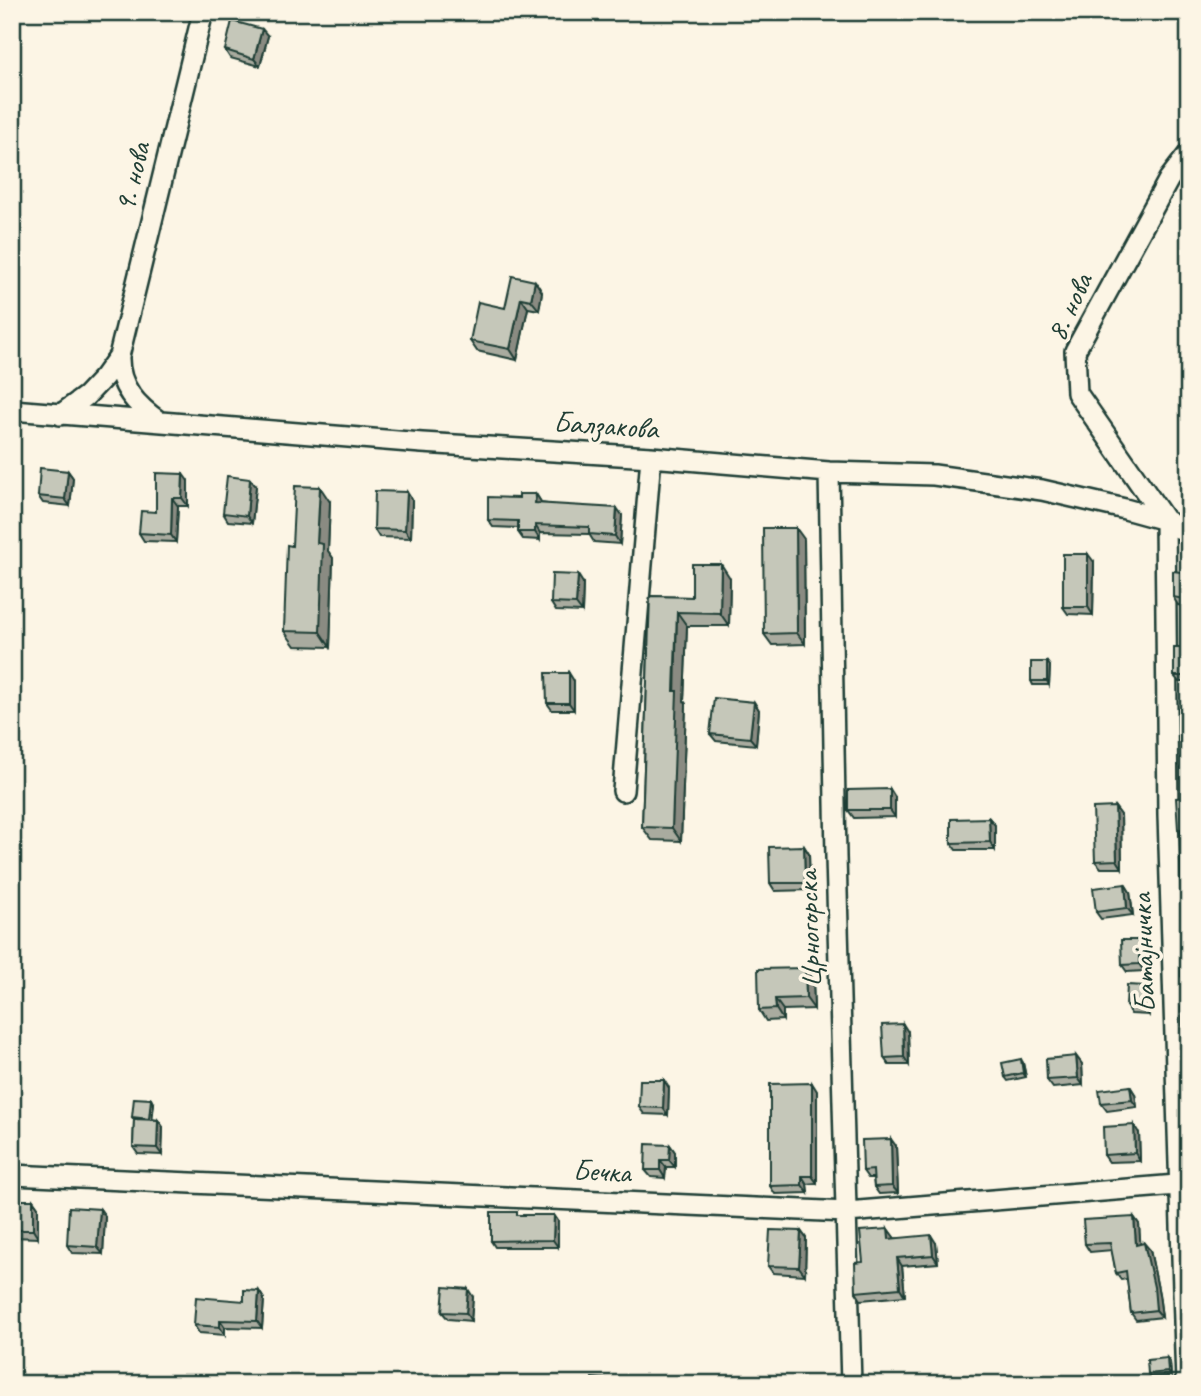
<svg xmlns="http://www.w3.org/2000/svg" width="1201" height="1396" viewBox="0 0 1201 1396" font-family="Caveat,sans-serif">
	<rect width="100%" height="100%" fill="#fcf5e5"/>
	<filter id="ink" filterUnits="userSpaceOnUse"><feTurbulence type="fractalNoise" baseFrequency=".0143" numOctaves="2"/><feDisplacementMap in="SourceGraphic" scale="14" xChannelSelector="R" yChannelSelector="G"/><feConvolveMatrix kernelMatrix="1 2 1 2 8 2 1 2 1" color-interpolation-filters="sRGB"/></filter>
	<g filter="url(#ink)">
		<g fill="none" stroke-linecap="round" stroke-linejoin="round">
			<defs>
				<path id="minor" d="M12 410 422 443 651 457 829 472 934 475 1042 490 1125 509 1165 520 1189 534
					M60 415 86 396 104 377 119 356
					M160 422C137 406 118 387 119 356L203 12
					M829 472 836 857 851 1384
					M623 791 651 457
					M12 1175 847 1212 1189 1184
					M1186 1384 1168 815 1165 520 1077 393 1075 351 1169 179 1189 153"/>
			</defs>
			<use href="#minor" stroke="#1f3d34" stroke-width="24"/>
			<use href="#minor" stroke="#fcf5e5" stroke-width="19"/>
		</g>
		<path fill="#a9ab9f" stroke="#1f3d34" stroke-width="2" d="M148 12H176V16L149 13Z
			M268 36 260 66 230 58 225 50Z
			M535 281 542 292 539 310 528 308 517 360 477 351 470 341 505 308Z
			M68 471 73 478 70 506 43 503 38 496Z
			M188 481V506H178L176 542 144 541 139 533 156 512Z
			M256 486 252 523 228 521 223 513Z
			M536 494 541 502V503L622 515 620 544 594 542 589 534 540 533V540L523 539 518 532V528L493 527 488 520 519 498Z
			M412 500 411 538 379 537 374 529Z
			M330 502 328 551 333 558 330 647 295 646 284 631 292 546Z
			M804 539 805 644 772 645 764 634Z
			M1094 562 1093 615 1068 614 1063 607Z
			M1189 573V607L1178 605 1173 597Z
			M730 578 729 626H687L684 701 686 704 681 841 652 840 642 827 650 596 692 597Z
			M583 583 582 612 556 611 551 603Z
			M1189 648V682H1179L1174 676Z
			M1047 662 1050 666 1049 685H1033L1031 681Z
			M574 681V710H552L547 703Z
			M754 702 759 710 756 745 716 741 710 734Z
			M895 797V817L854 818 848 810Z
			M1189 797V865H1188L1183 858 1182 834 1178 829Z
			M1115 807 1121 815 1122 868H1101L1095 861Z
			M989 818 995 825V850H956L951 843Z
			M804 846 809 854 810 890 775 891 770 883Z
			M1125 884 1130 892 1133 915 1101 919 1096 912Z
			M1189 888V984H1186L1181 976 1188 930Z
			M1144 947V971L1127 972 1122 965Z
			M805 968 813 979 814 1009 783 1010V1020L766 1021 759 1010Z
			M1145 986 1150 993 1149 1015 1131 1014 1126 1006Z
			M908 1032 909 1065H889L884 1058Z
			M1076 1056 1082 1064 1083 1085 1053 1088 1047 1080Z
			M1023 1063 1026 1077 1008 1081 1005 1077Z
			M1130 1086 1135 1094 1137 1107 1107 1111 1101 1103Z
			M669 1088 668 1115 644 1114 639 1107Z
			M817 1091V1183L807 1184 808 1193 775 1194 770 1186Z
			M154 1103 152 1119 158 1120 163 1127 162 1155 138 1154 133 1147 134 1120 132 1117Z
			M1139 1133 1140 1161 1109 1162 1104 1155Z
			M670 1145 675 1152V1167H666L665 1178 651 1177 645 1170Z
			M896 1146 898 1193 879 1194 874 1187 873 1178H868L863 1171Z
			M12 1200H33L38 1207V1238L12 1237Z
			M100 1209 105 1216 103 1254 72 1253 67 1245Z
			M554 1215 558 1221V1247H495L491 1241Z
			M1134 1217 1139 1224 1140 1244 1150 1250 1159 1294 1162 1317 1136 1320 1131 1313 1127 1279 1121 1280 1116 1273 1112 1250 1090 1252 1085 1244Z
			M888 1229 894 1238 936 1243 938 1263 902 1266 905 1296 861 1300 856 1292 863 1262Z
			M801 1231 806 1238 805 1275 773 1273 768 1266Z
			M259 1291 264 1299 262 1328 225 1327V1335L199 1333 194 1325 244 1301Z
			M473 1297 471 1321 448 1319 442 1312Z
			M1167 1358 1170 1362 1171 1376 1150 1377 1148 1374Z"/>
		<path fill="#8a8b82" stroke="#1f3d34" stroke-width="2" d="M262 29 268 36 260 66 254 59Z
			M535 281 542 292 539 310 531 300Z
			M521 298 528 308 517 360 510 349Z
			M68 471 73 478 70 506 65 499Z
			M183 474 188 481V506L182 498Z
			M250 479 256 486 252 523 247 516Z
			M320 487 330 502 328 551 333 558 330 647 320 632 317 543Z
			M407 492 412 500 411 538 405 530Z
			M536 494 541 502V511L535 503Z
			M172 498 178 506 176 542 171 535Z
			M617 508 622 515 620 544 615 536Z
			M535 525 540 533V540L535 532Z
			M796 528 804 539 805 644 797 633Z
			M1088 554 1094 562 1093 615 1088 607Z
			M721 564 730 578 729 626 720 613Z
			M578 575 583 583 582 612 576 604Z
			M677 612 687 626 684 701 686 704 681 841 672 828Z
			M1047 662 1050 666 1049 685 1047 681Z
			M569 673 574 681V710L569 703Z
			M754 702 759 710 756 745 750 738Z
			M890 789 895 797V817L890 810Z
			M1115 807 1121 815 1122 868 1117 860Z
			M989 818 995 825V850L990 842Z
			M804 846 809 854 810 890 805 883Z
			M1125 884 1130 892 1133 915 1127 908Z
			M1139 940 1144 947V971L1139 964Z
			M805 968 813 979 814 1009 806 998Z
			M1145 986 1150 993 1149 1015 1144 1007Z
			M775 999 783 1010V1020L776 1009Z
			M903 1024 908 1032 909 1065 904 1057Z
			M1076 1056 1082 1064 1083 1085 1078 1078Z
			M1021 1059 1023 1063 1026 1077 1023 1073Z
			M664 1080 669 1088 668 1115 663 1108Z
			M812 1083 817 1091V1183L812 1176Z
			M1130 1086 1135 1094 1137 1107 1132 1100Z
			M151 1099 154 1103 152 1122 149 1119Z
			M158 1120 163 1127 162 1155 157 1148Z
			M1134 1125 1139 1133 1140 1161 1135 1153Z
			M891 1139 896 1146 898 1193 892 1186Z
			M670 1145 675 1152V1167L669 1160Z
			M660 1160 666 1167 665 1178 660 1170Z
			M802 1176 807 1184 808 1193 802 1185Z
			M33 1200 38 1207V1238L33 1230Z
			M100 1209 105 1216 103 1254 97 1247Z
			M554 1215 558 1221V1247L553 1240Z
			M1134 1217 1139 1224 1141 1252 1136 1245Z
			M888 1229 894 1237V1246L889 1239Z
			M801 1231 806 1238 805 1275 799 1267Z
			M931 1235 936 1243 938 1263 933 1255Z
			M1144 1243 1150 1250 1159 1294 1162 1317 1156 1310Z
			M897 1258 902 1266 905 1296 900 1288Z
			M468 1289 473 1297 471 1321 466 1313Z
			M259 1291 264 1299 262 1328 257 1321Z
			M220 1320 225 1327V1335L220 1327Z
			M1167 1358 1170 1362 1171 1376 1168 1372Z"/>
		<path fill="#c5c7b9" stroke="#1f3d34" stroke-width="2" d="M232 21 262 29 254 59 225 50Z
			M512 276 535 281 531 300 521 298 510 349 470 341 478 302 505 308Z
			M40 468 68 471 65 499 38 496Z
			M156 473 183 474 182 498H172L171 535 139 533 141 511 156 512Z
			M227 476 250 479 247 516 223 513Z
			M295 486 320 487 317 543 323 544 320 632 284 631 287 545 292 546Z
			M375 491 407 492 405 530 374 529Z
			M519 494H536L535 503 617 508 615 536 589 534V527L535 525V532H518V521L488 520V497L519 498Z
			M763 528H796L797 633 764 634Z
			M1063 554H1088V607H1063Z
			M692 564H721L720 613 677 612 674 691H677L672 828 642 827 650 596 692 597Z
			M1173 571 1189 573V600L1173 597Z
			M552 574 578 575 576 604 551 603Z
			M1174 648H1189V676H1174Z
			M1031 662H1047V681H1031Z
			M546 673H569V703H547Z
			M714 698 754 702 750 738 710 734Z
			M890 789V810H848V790Z
			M1189 797V858H1183L1181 829H1178L1176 798Z
			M1115 807 1117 860 1095 861 1093 808Z
			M989 818 990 842 951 843V819Z
			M804 846 805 883H770L769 847Z
			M1125 884 1127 908 1096 912 1093 888Z
			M1189 888V977L1181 976 1182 930H1188L1184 889Z
			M1121 940H1139V964L1122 965Z
			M805 968 806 998 775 999 776 1009 759 1010 758 969Z
			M1127 985 1145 986 1144 1007 1126 1006Z
			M1189 1006V1076H1188L1184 1035H1182L1181 1007Z
			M903 1024 904 1057 884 1058 882 1025Z
			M1076 1056 1078 1078 1047 1080 1046 1059Z
			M1021 1059 1023 1073 1005 1077 1002 1063Z
			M640 1080H664L663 1108 639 1107Z
			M812 1083V1176H802V1185L770 1186V1084Z
			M1130 1086 1132 1100 1101 1103 1099 1090Z
			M134 1098 151 1099 149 1119 132 1117Z
			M134 1119 158 1120 157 1148 133 1147Z
			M1134 1125 1135 1153 1104 1155 1103 1127Z
			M891 1139 892 1186 874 1187 873 1170 863 1171 862 1140Z
			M646 1144 670 1145 669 1160H660V1170H645Z
			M12 1200H33V1230H12Z
			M69 1207 100 1209 97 1247 67 1245Z
			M491 1212H517V1215H554L553 1240 491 1241Z
			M1134 1217 1136 1245 1144 1243 1154 1287 1156 1310 1131 1313 1126 1271 1116 1273 1110 1243 1085 1244 1083 1220Z
			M888 1229 889 1239 931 1235 933 1255 897 1258 900 1288 856 1292 855 1263 863 1262 860 1231Z
			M770 1230 801 1231 799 1267 768 1266Z
			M444 1287 468 1289 466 1313 442 1312Z
			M244 1290 259 1291 257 1321 220 1320V1327L194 1325 196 1297 244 1301Z
			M1167 1358 1168 1372 1148 1374 1147 1360Z
			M592 1378 606 1379V1384H585V1381H592Z"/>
	</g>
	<g text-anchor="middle" stroke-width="7" stroke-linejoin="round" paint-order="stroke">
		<g font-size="30" fill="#1f3d34" stroke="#fcf5e5">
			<text transform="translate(132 177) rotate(-76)" y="10">9. нова</text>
			<text transform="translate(1069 307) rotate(-65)" y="10">8. нова</text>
			<text transform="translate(606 425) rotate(4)" y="10">Балзакова</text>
			<text transform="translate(809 929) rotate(-92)" y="10">Црногорска</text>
			<text transform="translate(1143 953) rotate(-92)" y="10">Батајничка</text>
			<text transform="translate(602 1171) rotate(3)" y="10">Бечка</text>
		</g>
	</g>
	<rect width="1201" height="1396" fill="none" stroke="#fcf5e5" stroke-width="42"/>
	<rect x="21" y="21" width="1159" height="1354" fill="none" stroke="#1f3d34" stroke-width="2.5" filter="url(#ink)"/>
</svg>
